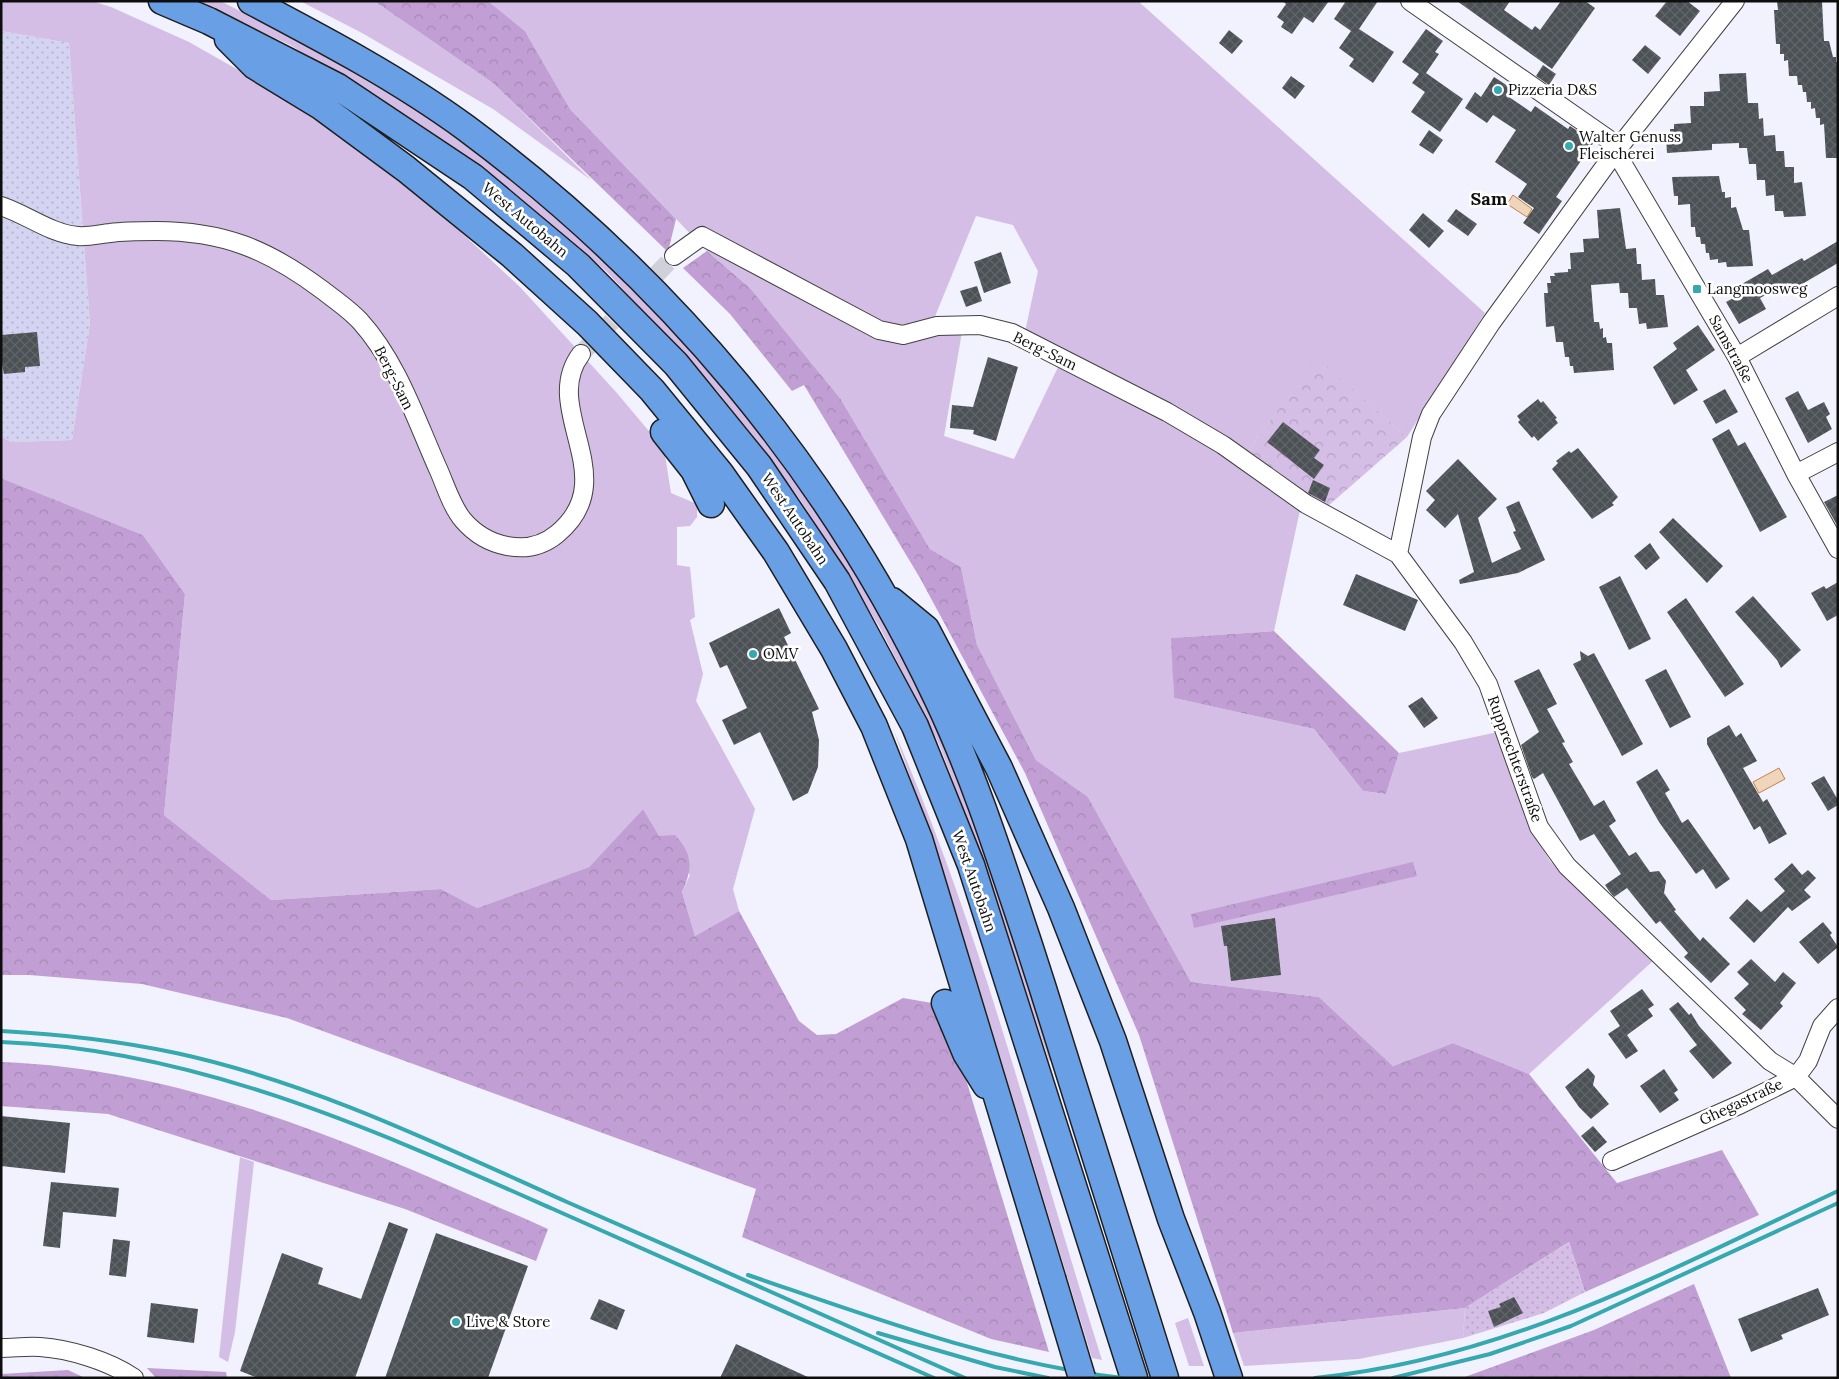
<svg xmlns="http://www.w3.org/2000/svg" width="1839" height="1379" viewBox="0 0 1839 1379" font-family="Lora,serif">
	<defs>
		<pattern id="farmland-dots" width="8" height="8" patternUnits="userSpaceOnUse" patternTransform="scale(1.25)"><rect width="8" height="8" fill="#d4d3f1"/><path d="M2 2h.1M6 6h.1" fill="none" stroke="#b5b4cd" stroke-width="1.8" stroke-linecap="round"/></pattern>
		<pattern id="forest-crowns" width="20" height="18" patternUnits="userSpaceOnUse" patternTransform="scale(1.25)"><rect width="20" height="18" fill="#c19fd4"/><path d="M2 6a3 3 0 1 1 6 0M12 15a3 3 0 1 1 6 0" fill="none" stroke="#a588b5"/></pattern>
		<pattern id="park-crowns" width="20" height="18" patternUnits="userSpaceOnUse" patternTransform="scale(1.25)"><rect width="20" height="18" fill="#d4bee5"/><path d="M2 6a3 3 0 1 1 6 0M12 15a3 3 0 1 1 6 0" fill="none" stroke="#b5a2c3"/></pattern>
		<pattern id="garden-dots" width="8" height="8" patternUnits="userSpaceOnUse" patternTransform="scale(1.25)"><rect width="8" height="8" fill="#d4bee5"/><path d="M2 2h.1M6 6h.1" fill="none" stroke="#b5a2c3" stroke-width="1.8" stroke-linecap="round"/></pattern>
		<pattern id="building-cross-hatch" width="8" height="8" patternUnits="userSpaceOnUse" patternTransform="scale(1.25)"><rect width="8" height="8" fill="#4c5156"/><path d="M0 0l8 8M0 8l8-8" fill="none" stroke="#616569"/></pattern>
	</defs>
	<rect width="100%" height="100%" fill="#f1f2fd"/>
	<path fill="url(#farmland-dots)" d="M1 31 69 43 90 324 72 440 11 442 1 436Z"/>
	<path fill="#d4bee5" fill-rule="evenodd" d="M1 1H92L111 7 189 42 286 97 436 209 520 287 616 392 664 449 671 493 697 504V517L690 526 677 527V565L690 567 695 617 690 620 703 674 696 701 755 809 733 889 739 911 695 936 682 892 690 875 659 837 643 809 589 867 477 908 441 889 271 900 164 815 185 594 143 535 1 478V436L11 442 72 440 90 324 69 43 1 31Z
		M196 1H220L293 37 426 116 519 185 606 261 724 382 807 495 884 622 943 742 998 886 1052 1060 1049 1061 993 887 939 744 879 626 801 501 719 393 607 272 515 194 421 125 290 45Z
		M300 1H374L493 83 591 180 493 109 362 33Z
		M488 1H1138L1485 313 1407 437 1317 359 1237 465 1300 510 1274 631 1172 638 1174 698 1314 729 1363 791 1386 794 1399 753 1498 732 1527 822 1550 861 1654 960 1529 1074 1453 1043 1393 1066 1319 997 1191 982 1088 797 1036 760 977 645 961 567 930 549 840 398 750 288 707 251 570 109 525 31ZM976 216 1013 225 1038 271 1025 332 1060 363 1014 459 944 436 962 332 934 319Z
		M894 731C983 934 1035 1150 1102 1360L1092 1358 947 882Z
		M240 1157 254 1162 235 1332 228 1362 219 1357Z
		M1465 1308 1463 1338 1359 1359 1244 1366 1233 1333Z
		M1188 1318 1204 1366H1189L1175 1323Z"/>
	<path fill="url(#forest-crowns)" d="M374 1H488L525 31 570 109 676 219 668 252 493 83Z
		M707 251 750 288 840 398 930 549 961 567 977 645 1036 760 1088 797 1191 982 1319 997 1393 1066 1453 1043 1529 1074 1617 1183 1722 1150 1759 1215 1585 1292 1569 1242 1465 1308 1233 1333 1139 1035 1025 773 920 578 804 385 792 391 730 314 683 268Z
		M1 478 143 535 185 594 164 815 271 900 441 889 477 908 589 867 643 809 659 836 675 835C693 855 693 868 682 892L695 936 739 911 799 1021 817 1035 836 1034 903 998 932 1003 957 1050 1049 1352 991 1339 742 1237 756 1189 287 1018 142 984 29 975H1Z
		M1274 631 1399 753 1386 794 1363 791 1314 729 1174 698 1171 638Z
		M1413 862 1417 876 1194 928 1191 914Z
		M1 1062C196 1069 373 1152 548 1229L536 1261 405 1209 108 1114 1 1106Z
		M1694 1284 1731 1378H1462L1594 1330Z
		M147 1368 226 1372 227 1378H156Z
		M68 1370 85 1378H1V1374Z"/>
	<path fill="url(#park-crowns)" d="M1317 358 1407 437 1328 506 1300 510 1237 465Z"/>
	<path fill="url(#garden-dots)" d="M1569 1242 1585 1292 1544 1313 1463 1338 1465 1308Z"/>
	<path fill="#f0d4bb" stroke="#bf8449" d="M1513 195 1532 209 1527 217 1507 204Z
		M1779 768 1785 779 1759 793 1753 782Z"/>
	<path fill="url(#building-cross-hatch)" d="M1283 1H1329L1313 23 1304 17 1292 34 1281 27 1284 22 1277 17 1286 4Z
		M1346 1H1378L1359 29 1394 52 1373 83 1349 66 1354 59 1339 48 1351 31 1334 19Z
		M1457 1H1510L1504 10 1532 30 1535 26 1540 30 1561 1H1585L1595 8 1552 69Z
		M1667 1H1687L1700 11 1680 36 1655 16Z
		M1777 1H1822L1824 41H1829L1833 57H1836V62H1838V158H1826L1824 124 1820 125V118H1816L1815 108 1811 109V102H1807L1806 92H1803L1802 85H1798L1797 76H1789L1788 60 1784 61V54H1780V44H1776L1774 10H1778Z
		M1426 29 1443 41 1435 52 1439 54 1426 73 1463 99 1440 132 1411 112 1425 92 1412 83 1419 74 1402 62Z
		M1229 30 1243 41 1232 54 1219 43Z
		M1645 45 1661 58 1648 74 1632 60Z
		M1543 65 1556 74 1549 85 1536 76Z
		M1746 73 1748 103H1758L1759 119 1763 118 1764 136 1775 135 1776 151H1784L1785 167H1794V183L1802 182 1806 216 1784 217 1783 211H1775L1774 195 1766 196 1765 180H1757L1756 164H1749L1747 148H1739V143L1712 144V150L1667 153 1666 137H1670V129H1674V124L1691 123 1690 106H1704V92L1720 91 1719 74Z
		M1291 76 1305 86 1295 99 1282 88Z
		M1494 77 1511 88 1506 95 1531 112 1535 106 1568 129 1570 126 1594 142 1556 197 1562 201 1539 234 1523 223 1534 208 1518 197 1527 184 1495 162 1516 130 1493 115 1487 123 1465 108 1475 92 1481 97Z
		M1429 130 1443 140 1433 154 1419 145Z
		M1719 176 1722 192H1725V198L1731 197V208L1736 207 1743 230H1749L1753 266 1727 267 1726 262 1718 263V259L1710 260 1709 253H1706L1705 244H1701L1700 237H1696L1695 227H1691L1690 204 1678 205V196H1674L1672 177Z
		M1620 208 1626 249 1636 248 1637 264H1641L1642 280 1655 279 1656 295H1664L1668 327 1647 329 1646 323 1639 324 1637 308H1629L1628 293H1620L1619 283 1591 285 1594 322H1599L1600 329 1603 328V338L1606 337 1607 343H1612L1614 370 1574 373 1573 366H1570L1569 357H1565L1563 342H1556L1554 326 1546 327 1544 293H1548L1547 283H1551L1550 276H1555L1554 273 1568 272V269H1571L1570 253 1584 252 1583 239 1599 238 1597 210Z
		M1456 209 1477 224 1468 236 1447 221Z
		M1423 213 1444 231 1429 248 1409 230Z
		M1838 241V263L1792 290 1788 283 1760 298 1766 309 1739 324 1726 302 1739 295 1735 288 1768 269 1772 275 1802 258 1804 261Z
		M1001 252 1011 283 984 293 974 262Z
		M977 286 982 301 966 307 960 291Z
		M1698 325 1715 350 1686 370 1698 390 1674 405 1653 367 1677 349 1673 343Z
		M37 332 40 366 25 367V372L4 374 1 359V335Z
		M988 357 1018 367 996 441 973 434 974 430 950 428 952 405 973 407Z
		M1725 389 1738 412 1716 424 1703 401Z
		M1798 391 1808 410 1824 402 1830 414 1826 417 1832 429 1808 443 1785 398Z
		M1538 399 1541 403 1543 401 1557 418 1555 419 1558 423 1538 441 1534 436 1532 438 1518 422 1520 420 1517 416Z
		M1283 422 1320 450 1314 458 1324 465 1314 479 1267 442Z
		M1729 429 1738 446 1745 442 1787 517 1760 532 1712 439Z
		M1578 448 1618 497 1612 503 1614 505 1592 519 1552 469 1558 463 1556 461 1569 451 1571 453Z
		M1458 459 1497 499 1478 518 1492 563 1521 549 1513 532 1516 531 1506 507 1519 501 1545 560 1518 573 1460 584 1459 580 1474 572 1458 514 1445 528 1426 510 1435 500 1426 491Z
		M1313 480 1330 488 1325 502 1308 493Z
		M1838 495V527L1824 502Z
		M1673 518 1723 566 1707 583 1659 532Z
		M1650 543 1660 558 1646 570 1634 556Z
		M1356 574 1418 600 1405 631 1343 605Z
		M1620 576 1651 639 1629 650 1599 587Z
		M1838 582V615L1827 621 1811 593 1824 586 1826 589Z
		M1753 596 1801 650 1781 668 1777 660 1735 612Z
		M1686 598 1744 684 1725 697 1667 612Z
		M779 608 791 633 784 637 819 709 812 712 819 740 818 767 808 793 793 801 760 732 734 745 722 720 747 708 727 665 720 668 709 643Z
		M1580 651 1588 656 1594 653 1643 744 1622 756 1573 664 1581 660Z
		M1539 669 1557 704 1547 709 1565 742 1562 743 1573 762 1569 764 1594 806 1604 800 1616 821 1609 826 1629 856 1636 852 1650 872 1659 871 1666 881 1664 893 1676 910 1674 911 1700 941 1703 937 1730 964 1711 983 1684 957 1688 953 1660 921 1656 924 1627 888 1614 897 1609 891 1605 885 1621 874 1594 834 1580 841 1543 773 1534 779 1532 777 1521 745 1539 732 1514 681Z
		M1666 669 1691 717 1670 728 1645 680Z
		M1422 697 1438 718 1424 728 1408 706Z
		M1729 725 1736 737 1741 733 1757 761 1743 768 1763 802 1767 799 1787 834 1769 844 1760 826 1754 830 1707 744V738Z
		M1657 769 1670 790 1665 793 1682 823 1688 819 1730 879 1716 889 1703 869 1696 874 1659 822 1636 782Z
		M1824 776 1838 800V805L1828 811 1811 783Z
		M1792 863 1802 875 1808 870 1816 878 1804 890 1811 897 1792 911 1788 907 1754 943 1729 918 1747 899 1761 912 1785 891 1774 879Z
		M1275 918 1281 975 1231 981 1227 946H1224L1221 926Z
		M1823 922 1832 933 1830 935 1838 947 1818 964 1799 942Z
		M1751 959 1775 982 1783 972 1796 983 1780 1003 1783 1006 1761 1030 1742 1014 1746 1010 1734 998 1749 984 1737 972Z
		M1642 989 1654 1005 1648 1009 1653 1016 1627 1035 1638 1051 1626 1059 1608 1034 1620 1026 1610 1011Z
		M1678 1002 1689 1015 1691 1013 1699 1026 1732 1063 1713 1079 1689 1051 1697 1045 1669 1009Z
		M1588 1068 1595 1076 1593 1085 1609 1104 1591 1119 1579 1107 1565 1087Z
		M1664 1069 1678 1090 1674 1093 1679 1100 1660 1113 1640 1086Z
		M1 1116 70 1123 65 1173 1 1166Z
		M1593 1126 1607 1142 1595 1152 1581 1136Z
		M51 1182 119 1188 116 1217 63 1212 60 1248 43 1246Z
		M389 1222 408 1229 355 1378H258L240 1371 282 1253 323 1268 318 1284 361 1299Z
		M436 1233 528 1266 488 1378H385Z
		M113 1239 130 1241 126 1277 109 1275Z
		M1818 1288 1829 1315 1781 1335 1783 1339 1751 1352 1738 1319Z
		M1514 1297 1523 1313 1494 1327 1488 1311 1501 1307 1499 1304Z
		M599 1299 625 1310 617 1330 590 1319Z
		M151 1303 198 1309 194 1343 147 1337Z
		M736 1344 810 1378H720Z"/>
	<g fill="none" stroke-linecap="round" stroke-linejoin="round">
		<path stroke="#cfd0d9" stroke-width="18" stroke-dasharray="18 9" stroke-linecap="butt" d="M581 354 674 256"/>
		<defs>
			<path id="minor" d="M1410 1 1608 139 1737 357 1796 474 1838 549
				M1735 1 1616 151 1491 323 1431 414 1422 437 1398 554 1463 642 1488 684 1539 827 1567 866 1770 1061 1796 1077 1838 1119
				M1 206C26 214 51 234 78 236 88 237 100 234 110 233 125 231 140 231 156 231 223 231 267 249 321 289 334 299 349 309 360 321 398 363 416 420 439 471 446 487 452 507 463 520 486 547 528 558 557 534 625 478 539 409 581 354
				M674 256 702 236 879 330 903 335 937 326 980 325 1012 333 1167 412 1223 445 1306 504 1398 554
				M1737 357 1838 296
				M1796 474 1838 452
				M1612 1161 1741 1104 1796 1077 1808 1061 1822 1026 1838 1008
				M1 1348C14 1348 27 1346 40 1347 70 1349 109 1361 134 1378"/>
			<path id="highway" d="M162 1 209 21 338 87 473 177 578 265 676 364 759 466 837 581 915 726 971 865 1134 1378
				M251 1C325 40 399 79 466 128 669 279 830 471 938 700 975 778 1001 861 1028 942 1075 1087 1119 1233 1165 1378
				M228 39 255 66 322 107 406 169 512 255 587 323 652 390 720 473 776 552 834 649 874 726 919 839 1052 1278
				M664 432 694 470 711 504
				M892 601 926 629 999 768 1061 908 1113 1041 1171 1219 1207 1312 1229 1378
				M945 1003 966 1053 986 1085"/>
		</defs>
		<use href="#minor" stroke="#414141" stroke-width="20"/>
		<use href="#highway" stroke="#1f1f1f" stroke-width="29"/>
		<use href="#minor" stroke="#fff" stroke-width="18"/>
		<use href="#highway" stroke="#689fe5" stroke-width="26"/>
		<path stroke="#35a9af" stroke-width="4" d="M1 1031C60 1034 119 1041 176 1053 311 1082 442 1146 567 1202 700 1260 833 1319 965 1378
			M1 1042C197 1049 377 1131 553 1209 680 1265 807 1321 934 1378
			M748 1275C871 1317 993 1363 1123 1378
			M878 1333 995 1367 1048 1378
			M1315 1378C1506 1359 1667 1271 1838 1191
			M1393 1378 1490 1354 1571 1326 1838 1203"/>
		<defs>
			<path id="highway-bridge" d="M1052 1278 1082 1378"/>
		</defs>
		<use href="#highway-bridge" stroke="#1f1f1f" stroke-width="29" stroke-linecap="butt"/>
		<use href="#highway-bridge" stroke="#689fe5" stroke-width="26"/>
	</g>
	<g fill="#35a9af" stroke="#fff" stroke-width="2">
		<circle cx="1498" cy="90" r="5"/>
		<circle cx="1569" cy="146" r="5"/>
		<rect x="1692" y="284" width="10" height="10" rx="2.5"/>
		<circle cx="753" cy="654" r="5"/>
		<circle cx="456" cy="1322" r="5"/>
	</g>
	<g text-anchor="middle" stroke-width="5" stroke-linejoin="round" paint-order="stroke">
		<g font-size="15" fill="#0e0e0e" stroke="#fff" text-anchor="start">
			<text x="1508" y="95">Pizzeria D&amp;S</text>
			<text x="1579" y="142">Walter Genuss<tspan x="1579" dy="17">Fleischerei</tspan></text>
			<text x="1707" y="294">Langmoosweg</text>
			<text x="763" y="659">OMV</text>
			<text x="466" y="1327">Live &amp; Store</text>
		</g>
		<g font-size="15" fill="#0e0e0e" stroke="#fff">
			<text transform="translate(525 220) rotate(40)" y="5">West Autobahn</text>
			<text transform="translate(1731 349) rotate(61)" y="5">Samstraße</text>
			<text transform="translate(1045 351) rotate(26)" y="5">Berg-Sam</text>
			<text transform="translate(394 378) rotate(63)" y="5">Berg-Sam</text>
			<text transform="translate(795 519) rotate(56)" y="5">West Autobahn</text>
			<text transform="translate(1515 759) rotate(70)" y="5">Rupprechterstraße</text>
			<text transform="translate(974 881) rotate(71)" y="5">West Autobahn</text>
			<text transform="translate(1741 1102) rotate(-25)" y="5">Ghegastraße</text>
		</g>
		<g font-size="18" font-weight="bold" fill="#0e0e0e" stroke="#fff">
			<text x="1489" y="205">Sam</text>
		</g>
	</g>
	<rect width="1839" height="1379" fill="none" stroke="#0e0e0e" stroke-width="5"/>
</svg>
